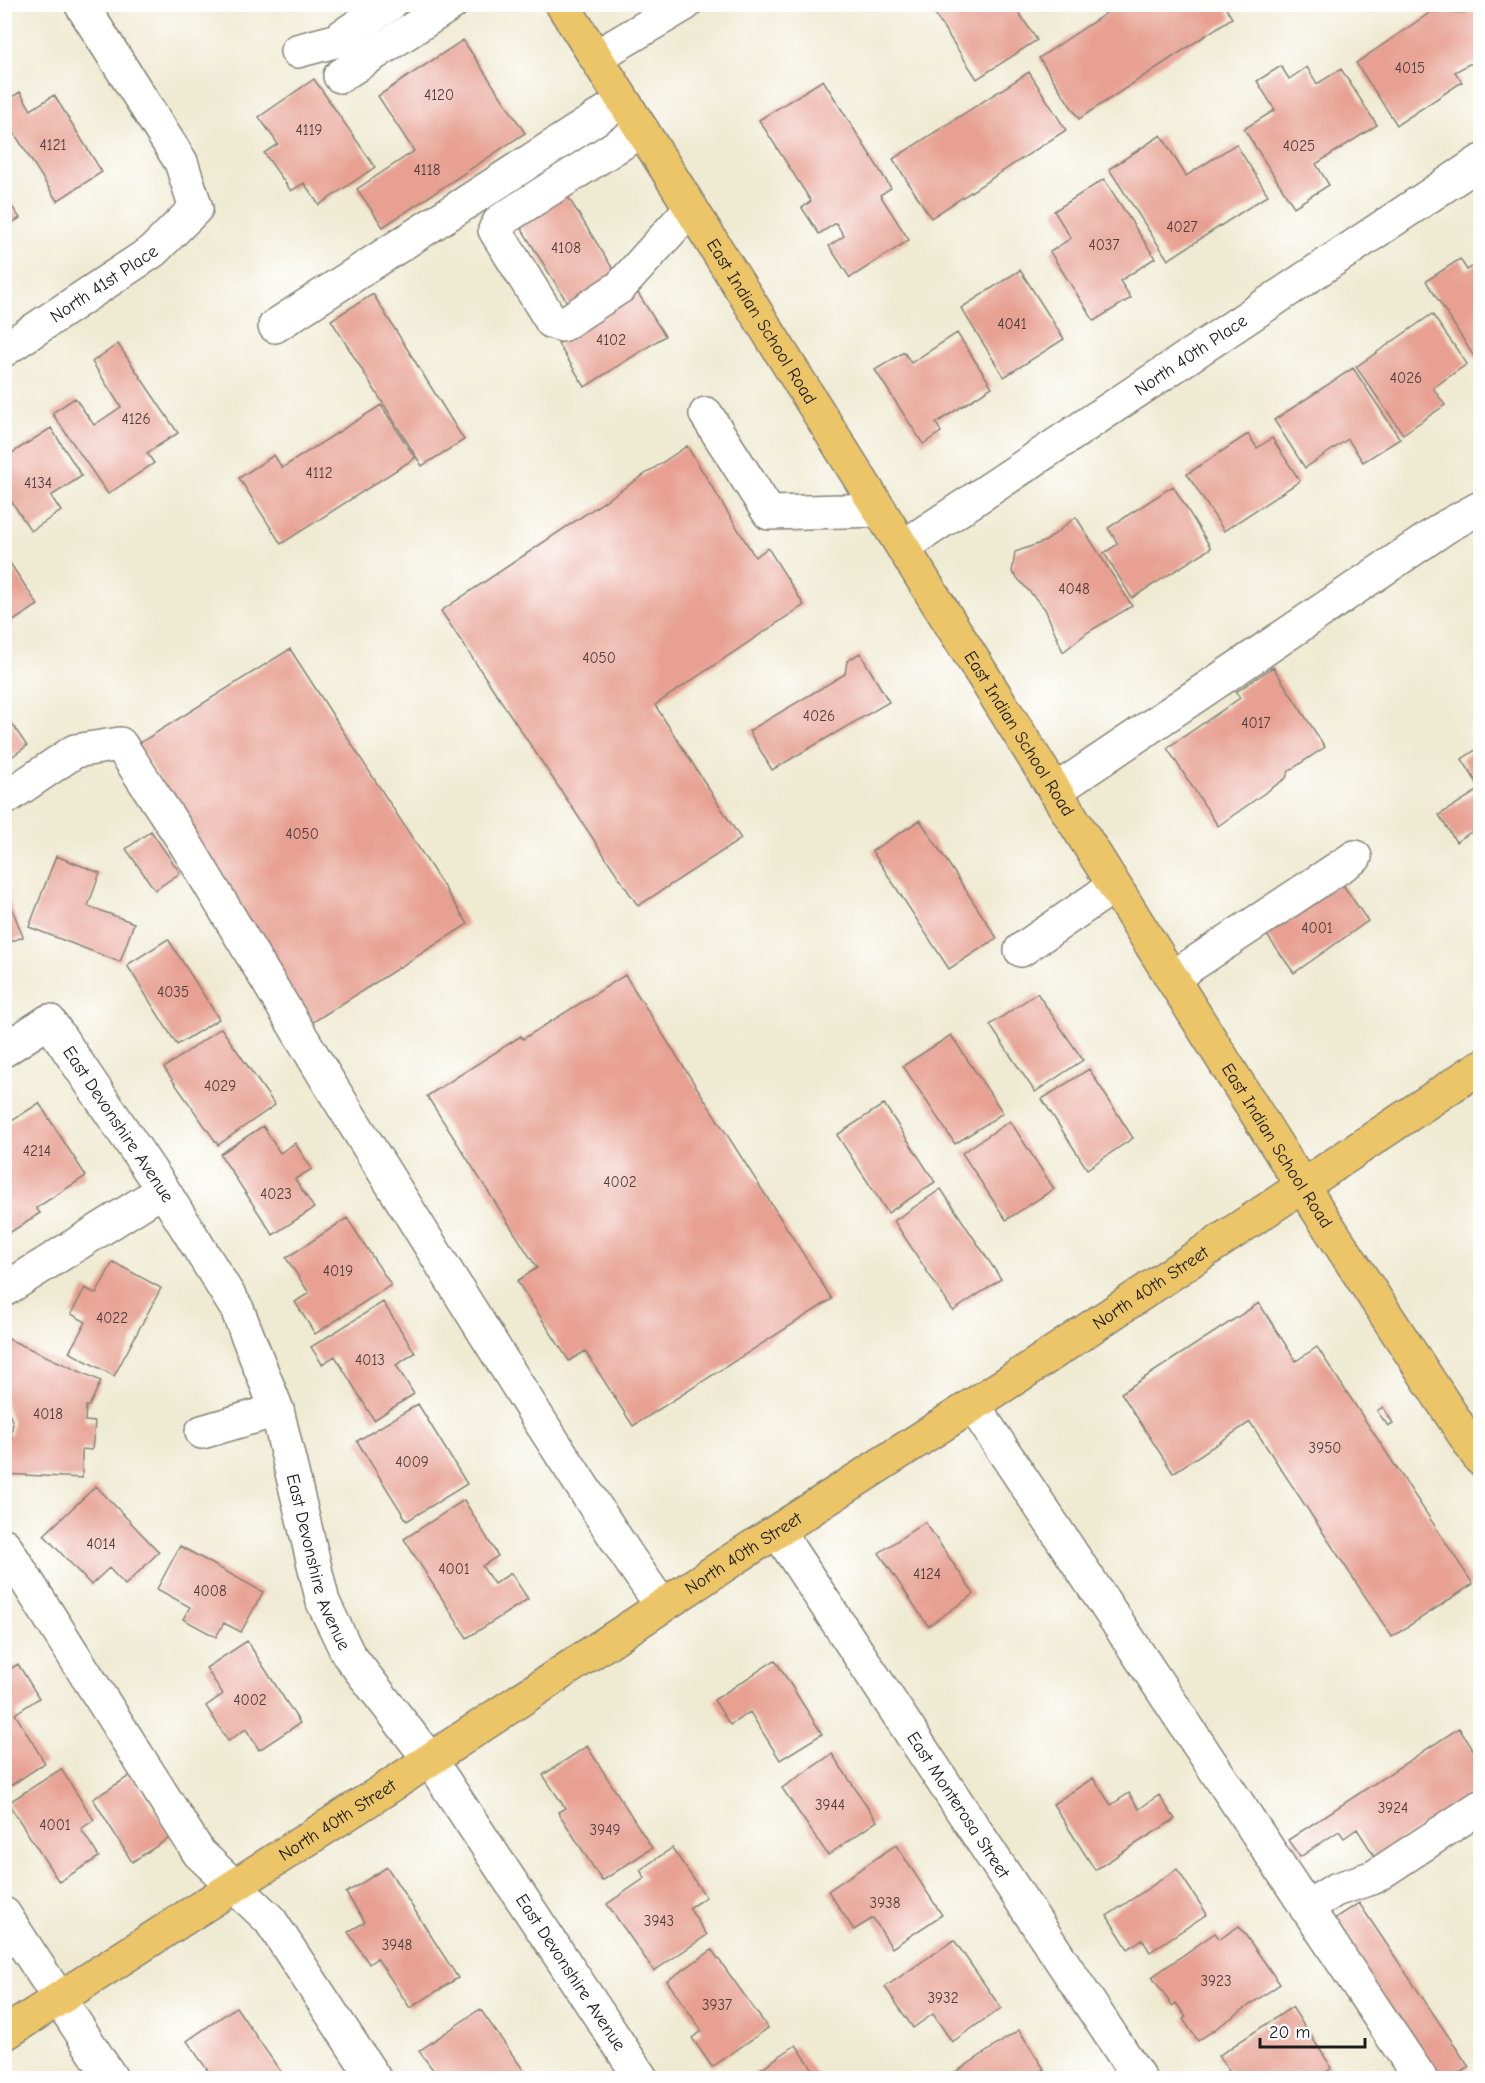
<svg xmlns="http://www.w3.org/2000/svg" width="1485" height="2083" viewBox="0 0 1485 2083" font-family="'Comic Neue',sans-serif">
	<rect width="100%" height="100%" fill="#fff"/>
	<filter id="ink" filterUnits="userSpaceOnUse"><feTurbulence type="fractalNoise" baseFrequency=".0167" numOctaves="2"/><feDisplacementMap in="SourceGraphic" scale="12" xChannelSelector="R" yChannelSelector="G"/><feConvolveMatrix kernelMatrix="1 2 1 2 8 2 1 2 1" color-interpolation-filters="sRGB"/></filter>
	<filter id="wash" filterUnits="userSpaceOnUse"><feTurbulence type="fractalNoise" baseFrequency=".008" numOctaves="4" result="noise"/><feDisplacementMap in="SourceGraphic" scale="24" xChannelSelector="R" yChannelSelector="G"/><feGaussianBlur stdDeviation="1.35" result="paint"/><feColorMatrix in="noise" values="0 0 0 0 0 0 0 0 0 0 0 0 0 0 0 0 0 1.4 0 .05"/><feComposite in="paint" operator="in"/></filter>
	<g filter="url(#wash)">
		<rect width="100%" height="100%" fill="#efead2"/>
		<g id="blocks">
			<path fill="#e7a092" d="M928 4H1013L1037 40 977 79Z
				M1120 4H1223L1232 18 1079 119 1039 58Z
				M1431 12 1480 13V64H1469L1455 72 1462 82 1397 125 1356 63Z
				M463 40 525 133 383 227 357 189 414 151 378 96Z
				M1281 66 1289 79 1307 67 1317 84 1341 69 1377 125 1316 164 1329 185 1294 207 1244 129 1275 110 1257 81Z
				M1029 72 1066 130 931 218 893 159Z
				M314 79 375 167 319 205 304 183 291 191 264 153 278 144 259 117Z
				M823 80 891 188 880 195 909 240 850 278 829 246 844 236 836 223 819 234 802 208 811 201 759 120Z
				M20 92 31 110 54 95 102 172 57 201 4 117V102Z
				M1161 135 1186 176 1236 144 1268 195 1168 260 1109 169Z
				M1104 179 1155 258 1120 281 1131 298 1094 321 1050 252 1071 238 1054 211Z
				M563 189 618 277 570 307 515 218Z
				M4 195 20 218 4 228Z
				M1460 259 1467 270 1480 262V366L1426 281Z
				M1020 270 1064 339 1004 377 961 308Z
				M638 293 665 336 585 387 558 344Z
				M373 294 464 440 422 466 331 320Z
				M1432 314 1467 364 1433 388 1445 405 1403 434 1356 367Z
				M957 333 992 387 936 423 941 432 923 444 875 370 904 352 911 363Z
				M118 344 178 433 147 453 154 463 108 494 52 413 75 398 94 425 121 407 92 362Z
				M1353 368 1400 439 1363 462 1348 439 1305 468 1274 420Z
				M381 405 415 458 281 544 239 478 274 455 282 468Z
				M51 428 82 476 51 496 61 511 31 531 4 490V458Z
				M1248 434 1257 448 1272 438 1300 481 1224 531 1187 474Z
				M687 446 755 557 768 548 804 605 655 705 741 839 638 906 441 611Z
				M1173 486 1211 548 1132 598 1104 553 1118 544 1108 528Z
				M1076 517 1132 606 1088 632 1063 652 1045 609 1012 572 1015 552 1046 541Z
				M4 554 38 605 4 627Z
				M290 649 468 924 310 1024 138 744Z
				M860 653 889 702 772 770 749 731 845 674 847 661Z
				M1273 667 1325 747 1289 771 1286 778 1218 826 1167 748 1240 698 1236 692Z
				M4 712 27 746 4 762Z
				M1480 747V788L1462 759Z
				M1480 789V826L1456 842 1439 815Z
				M920 820 997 938 949 969 872 851Z
				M151 831 180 873 155 890 126 849Z
				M56 856 100 873 88 906 134 923 120 962 29 927Z
				M1341 882 1368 921 1294 973 1266 934Z
				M5 890 23 937 4 944V891Z
				M168 939 219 1019 177 1045 127 965Z
				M625 975 832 1299 633 1426 585 1351 569 1361 517 1281 537 1268 427 1096 521 1036 523 1039Z
				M1037 993 1083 1060 1035 1092 990 1025Z
				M221 1028 275 1105 218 1145 164 1068Z
				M951 1035 1003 1113 955 1144 903 1066Z
				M1089 1069 1133 1138 1087 1169 1042 1099Z
				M39 1103 86 1176 36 1208 40 1213 11 1232 4 1222V1126Z
				M884 1104 935 1182 888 1213 837 1135Z
				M1010 1121 1054 1189 1006 1220 962 1153Z
				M263 1126 280 1153 295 1143 312 1169 295 1179 314 1208 273 1235 220 1154Z
				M941 1189 1001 1279 953 1311 894 1221Z
				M347 1218 391 1285 315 1334 295 1302 309 1293 286 1258Z
				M113 1262 161 1288 114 1376 69 1352 86 1322 71 1314 85 1288 96 1294Z
				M383 1302 415 1353 396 1365 414 1394 374 1420 335 1356 322 1364 311 1347Z
				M1259 1303 1296 1361 1317 1347 1473 1584 1392 1637 1250 1422 1173 1473 1121 1393Z
				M4 1337 101 1381 89 1406H86L85 1421 95 1422 92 1450 82 1449V1478L4 1474V1435L11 1434 13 1423 4 1400Z
				M418 1404 467 1484 407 1521 357 1441Z
				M1383 1407 1393 1423 1388 1426 1377 1411Z
				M96 1486 159 1552 125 1585 109 1568 91 1585 44 1535Z
				M464 1500 498 1556 482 1566 494 1584 511 1573 528 1599 467 1638 404 1539Z
				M925 1522 974 1594 928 1626 879 1553Z
				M180 1546 263 1592 241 1632 224 1623 216 1637 183 1619 190 1607 157 1589Z
				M247 1641 300 1723 259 1750 246 1729 228 1741 206 1706 223 1694 206 1668Z
				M775 1660 822 1734 780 1760 750 1712 730 1725 714 1700Z
				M18 1664 39 1698 15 1714 45 1763 4 1790V1673Z
				M1459 1728 1480 1760V1787L1375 1857 1357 1829 1344 1838 1339 1831 1300 1857 1288 1840Z
				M587 1746 652 1848 602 1881 558 1812 565 1808 543 1775Z
				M832 1754 877 1821 828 1855 782 1788Z
				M61 1769 94 1820 81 1829 99 1857 59 1882 8 1803Z
				M131 1775 171 1837 132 1862 93 1799Z
				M1093 1778 1111 1805 1129 1793 1139 1809 1159 1795 1175 1819 1095 1870 1053 1804Z
				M896 1845 942 1915 892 1948 873 1918 854 1930 828 1891Z
				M672 1848 706 1897 689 1908 707 1935 654 1971 607 1904 645 1878 640 1870Z
				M387 1867 458 1978 410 2008 377 1958 369 1964 348 1932 365 1922 346 1893Z
				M1177 1869 1207 1914 1150 1952 1142 1939 1128 1949 1107 1916Z
				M1359 1903 1469 2067 1452 2078H1436L1331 1921Z
				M1239 1926 1280 1984 1198 2041 1183 2019 1186 2017 1176 2003 1172 2006 1152 1977 1215 1933 1220 1939Z
				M954 1940 1001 2008 952 2042 933 2014 913 2028 885 1987Z
				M712 1950 768 2028 712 2067 692 2038 702 2031 667 1981Z
				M236 2007 285 2078H213L187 2041Z
				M1292 2007 1332 2068 1317 2078H1234L1218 2056Z
				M480 2009 529 2078H439L419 2051Z
				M1019 2030 1044 2069 1032 2076 1033 2078H947Z
				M796 2045 819 2078H747Z"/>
		</g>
	</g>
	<g filter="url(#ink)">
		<use href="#blocks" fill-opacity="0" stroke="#868377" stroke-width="1.5"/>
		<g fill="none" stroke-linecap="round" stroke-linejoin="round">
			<defs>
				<g id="minor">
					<path d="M297 51 335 41 390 4"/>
					<path d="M596 57 685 4"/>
					<path d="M340 76 451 4"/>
					<path d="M642 130 500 221 495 230 552 322 562 325 620 287 691 208"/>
					<path d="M275 326 623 101"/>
					<path id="s1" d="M4 350 153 251 196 208 181 162 81 4"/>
					<path d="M706 414 769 513 880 510"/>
					<path id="s2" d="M903 547 1480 162"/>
					<path d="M1055 791 1447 526 1480 508"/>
					<path d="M4 799 75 751 120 744 185 843 332 1088 536 1415 628 1557 662 1606"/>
					<path d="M1021 950 1114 886"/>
					<path d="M1172 978 1355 857"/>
					<path id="s3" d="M4 1050 49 1021 163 1190 237 1309 277 1410 323 1602 348 1654 430 1760 641 2078"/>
					<path d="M4 1290 163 1190"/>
					<path d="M973 1405 1420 2078"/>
					<path d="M202 1432 277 1410"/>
					<path id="s4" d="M778 1532 1139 2078"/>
					<path d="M4 1545 199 1853 270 1920 374 2078"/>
					<path d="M1306 1908 1335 1890 1374 1877 1480 1807"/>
					<path d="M4 1914 111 2078"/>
				</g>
				<g id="major">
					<path id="s5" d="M562 4 652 146 1302 1186 1480 1459"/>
					<path id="s6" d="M4 2034 384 1790 729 1562 1029 1369 1480 1067"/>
				</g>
			</defs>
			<use href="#minor" stroke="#868377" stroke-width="36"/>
			<use href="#major" stroke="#868377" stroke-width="36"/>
			<use href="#minor" stroke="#fff" stroke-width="33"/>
			<use href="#major" stroke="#edc569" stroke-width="33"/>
		</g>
	</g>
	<g text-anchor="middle" stroke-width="5" stroke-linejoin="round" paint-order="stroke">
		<g font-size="15" fill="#4f3d3a">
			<text x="1410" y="73">4015</text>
			<text x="439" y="100">4120</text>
			<text x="309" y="135">4119</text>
			<text x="53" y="150">4121</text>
			<text x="1299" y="151">4025</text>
			<text x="427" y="175">4118</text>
			<text x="1182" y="232">4027</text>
			<text x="1104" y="250">4037</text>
			<text x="566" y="253">4108</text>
			<text x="1012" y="329">4041</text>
			<text x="611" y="345">4102</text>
			<text x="1406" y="383">4026</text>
			<text x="136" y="424">4126</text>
			<text x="319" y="478">4112</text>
			<text x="38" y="488">4134</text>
			<text x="1074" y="594">4048</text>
			<text x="599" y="663">4050</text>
			<text x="819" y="721">4026</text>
			<text x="1256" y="728">4017</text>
			<text x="302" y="839">4050</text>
			<text x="1317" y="933">4001</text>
			<text x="173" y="997">4035</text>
			<text x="220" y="1091">4029</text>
			<text x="37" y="1156">4214</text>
			<text x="620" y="1187">4002</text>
			<text x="276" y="1199">4023</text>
			<text x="338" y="1276">4019</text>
			<text x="112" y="1323">4022</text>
			<text x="370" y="1365">4013</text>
			<text x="48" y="1419">4018</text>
			<text x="1325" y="1453">3950</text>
			<text x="412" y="1467">4009</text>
			<text x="101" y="1549">4014</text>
			<text x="454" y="1574">4001</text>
			<text x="927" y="1579">4124</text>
			<text x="210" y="1596">4008</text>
			<text x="250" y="1705">4002</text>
			<text x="830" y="1810">3944</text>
			<text x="1393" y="1813">3924</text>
			<text x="55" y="1830">4001</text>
			<text x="605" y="1835">3949</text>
			<text x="885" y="1908">3938</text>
			<text x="659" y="1926">3943</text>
			<text x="397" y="1950">3948</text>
			<text x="1216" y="1986">3923</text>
			<text x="943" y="2003">3932</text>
			<text x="717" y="2010">3937</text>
		</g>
		<g font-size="18" fill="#1c1c1c" stroke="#fff">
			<text dy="6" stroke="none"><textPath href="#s1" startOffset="120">North 41st Place</textPath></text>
			<text dy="6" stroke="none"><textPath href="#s5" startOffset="375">East Indian School Road</textPath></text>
			<text dy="6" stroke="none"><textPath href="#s2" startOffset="346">North 40th Place</textPath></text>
			<text dy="6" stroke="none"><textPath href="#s5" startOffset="861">East Indian School Road</textPath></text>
			<text dy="6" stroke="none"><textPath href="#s3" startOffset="178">East Devonshire Avenue</textPath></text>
			<text dy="6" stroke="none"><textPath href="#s5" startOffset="1347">East Indian School Road</textPath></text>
			<text dy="6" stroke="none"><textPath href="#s6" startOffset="1368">North 40th Street</textPath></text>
			<text dy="6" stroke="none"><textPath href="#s6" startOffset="882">North 40th Street</textPath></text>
			<text dy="6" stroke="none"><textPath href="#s3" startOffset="664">East Devonshire Avenue</textPath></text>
			<text dy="6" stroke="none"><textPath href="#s4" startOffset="327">East Monterosa Street</textPath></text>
			<text dy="6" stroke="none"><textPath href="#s6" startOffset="396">North 40th Street</textPath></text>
			<text dy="6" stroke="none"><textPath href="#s3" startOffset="1150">East Devonshire Avenue</textPath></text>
		</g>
	</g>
	<rect width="1485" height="2083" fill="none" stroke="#fff" stroke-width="24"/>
	<path d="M1260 2038v9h105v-9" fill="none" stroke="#1c1c1c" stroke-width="3"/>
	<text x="1269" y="2038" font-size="18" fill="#1c1c1c" stroke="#ffffff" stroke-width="4.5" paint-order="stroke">20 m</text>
</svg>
